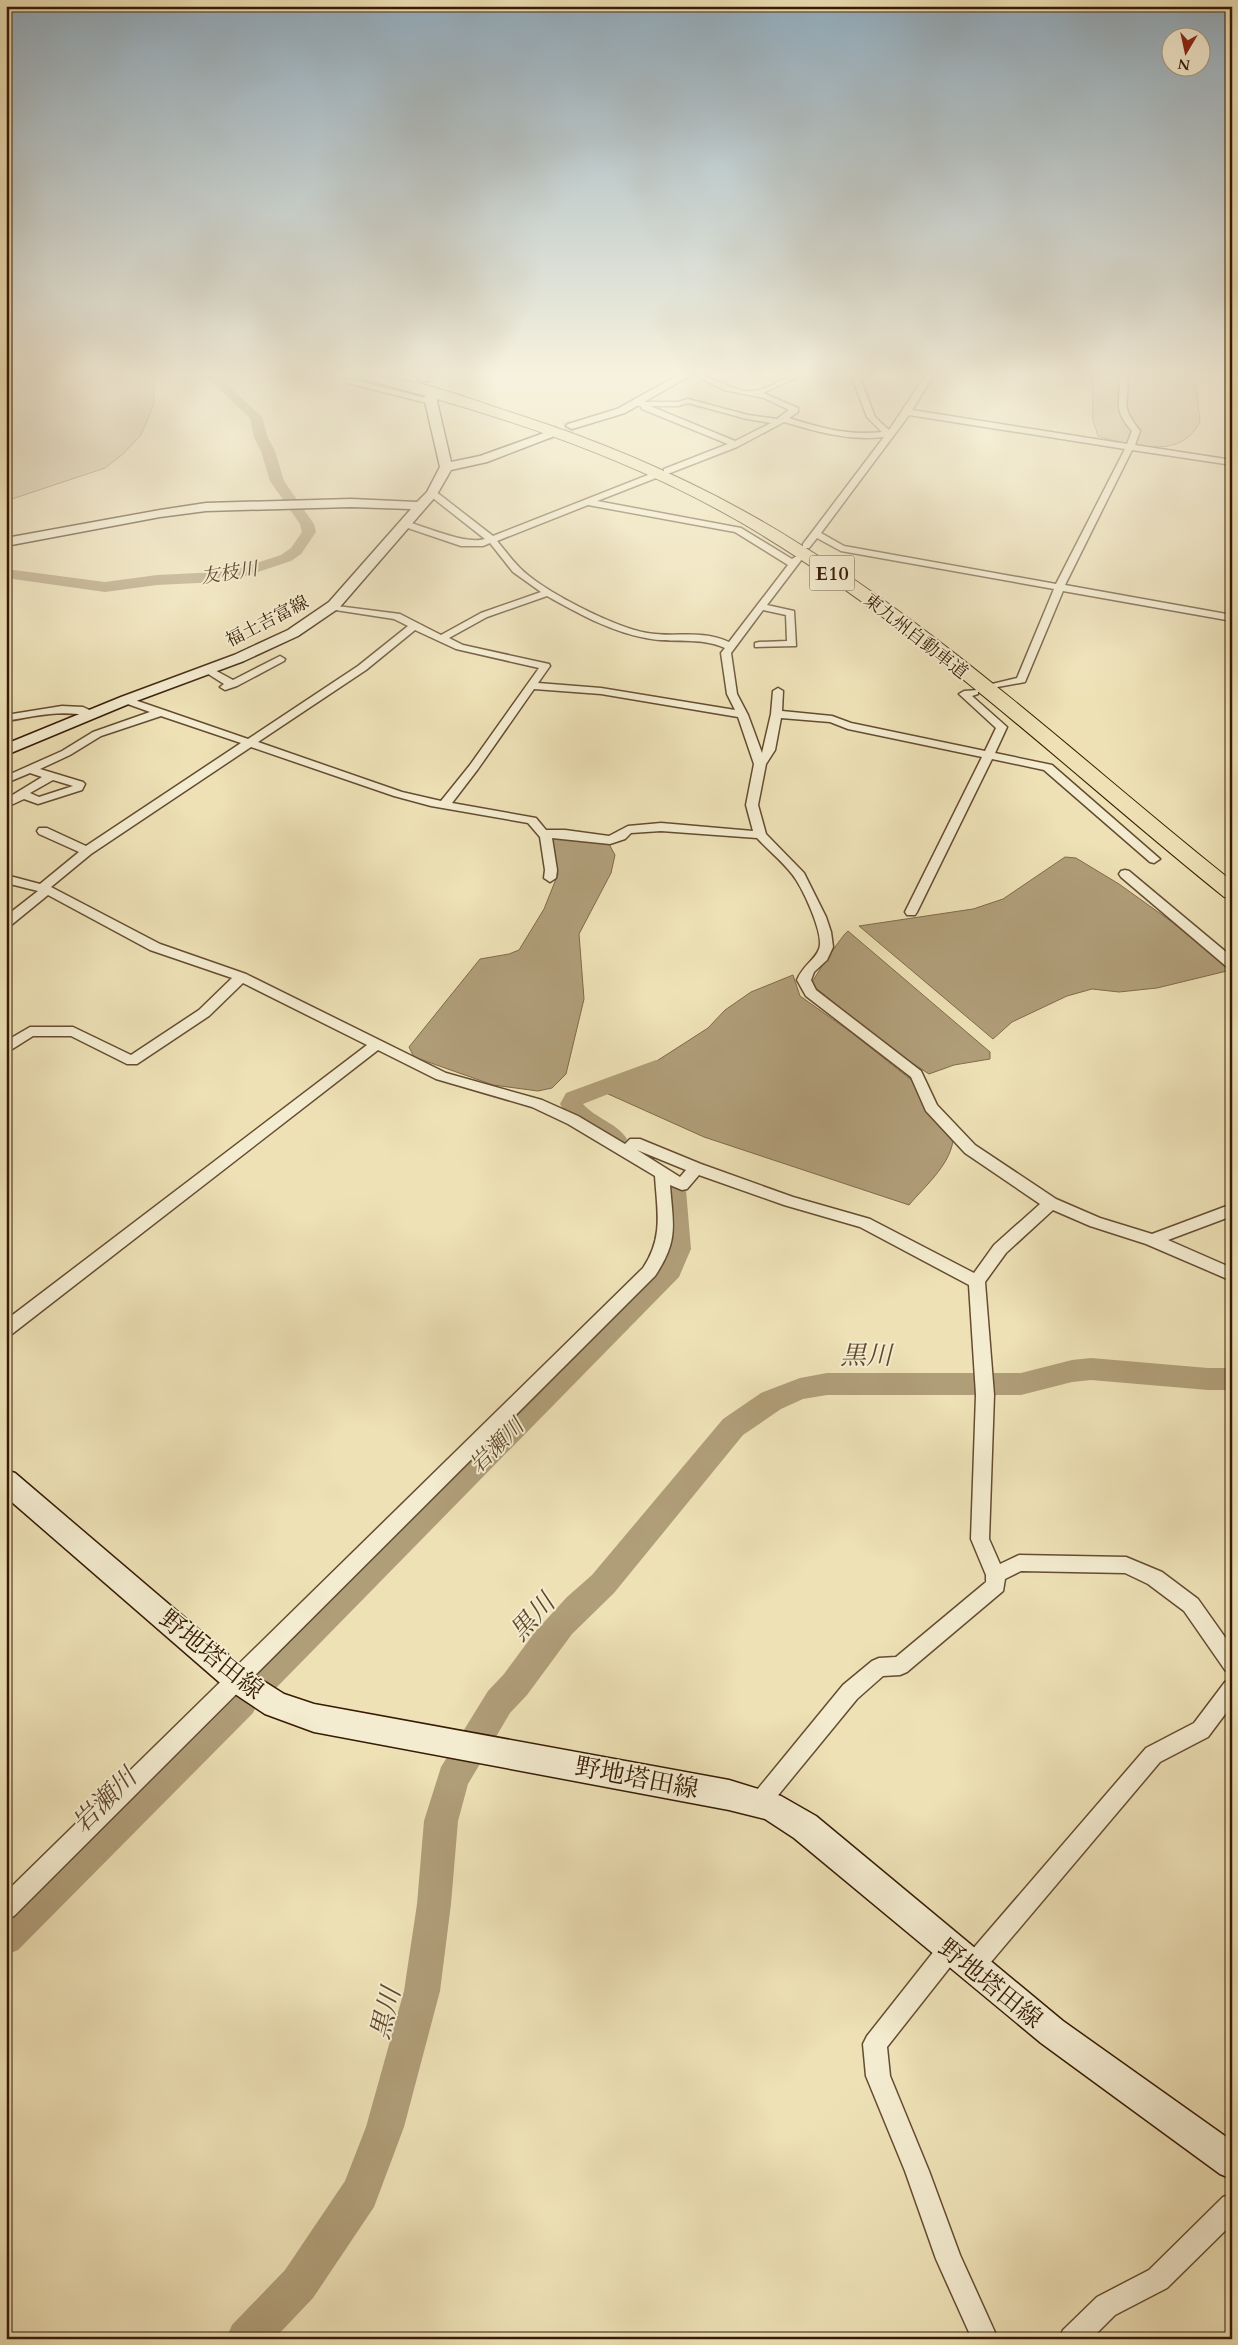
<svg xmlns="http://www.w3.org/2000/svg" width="1238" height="2345" viewBox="0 0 1238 2345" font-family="Cardo,'Noto Serif JP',serif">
	<rect width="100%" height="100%" fill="#eee1b6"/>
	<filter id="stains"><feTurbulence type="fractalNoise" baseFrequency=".004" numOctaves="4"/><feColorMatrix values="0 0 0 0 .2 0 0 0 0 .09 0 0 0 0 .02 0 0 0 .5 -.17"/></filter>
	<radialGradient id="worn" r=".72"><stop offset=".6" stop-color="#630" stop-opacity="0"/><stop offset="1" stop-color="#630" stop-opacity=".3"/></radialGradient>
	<path fill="#cfbf98" stroke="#836d4e" d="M6 375H150L154 379V404L141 435 123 454 105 468 6 501Z
		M1092 375H1195L1200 422C1197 426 1194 432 1190 435 1170 457 1122 443 1098 436L1093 421Z"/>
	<path fill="#b09e79" stroke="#806a4a" d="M553 837 609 844 615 855 611 873 579 934 584 999 566 1074 552 1088 538 1091 493 1085 414 1057 409 1047 480 959 509 954 519 950 544 909 558 874 551 839Z
		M1065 857 1076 858 1119 884 1172 922 1231 970 1157 988 1119 992 1092 989 1067 996 1012 1022 993 1039 859 926 973 909 1003 899Z
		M848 931 990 1052V1059L954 1065 929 1074 895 1052 811 984C816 975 842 935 848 931Z
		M793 975 800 996 852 1033 914 1082 924 1106 953 1141C949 1166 925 1186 909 1205L704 1137 606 1093 656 1071 652 1064 708 1028 725 1010 751 992Z"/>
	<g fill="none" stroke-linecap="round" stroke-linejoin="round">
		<path fill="#b09e79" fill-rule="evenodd" d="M204 375H217L262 417 268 438 275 451 284 481 314 524 316 532 301 554 291 561 246 576 219 582 157 585 105 592 6 578V569L105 582 157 575 219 572 238 569 281 555 291 548 302 532 300 524 270 481 261 451 254 438 250 418Z
			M656 1060 664 1062 667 1067 664 1072 583 1104C595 1118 617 1123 627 1139L623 1145C601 1151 570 1122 560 1104L566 1093Z
			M674 1181 682 1184 686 1190 691 1249 679 1277 276 1688 265 1693 254 1688 249 1678 254 1668 660 1264 667 1249 662 1190 666 1184Z
			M1091 1358 1208 1368H1232V1390H1208L1091 1380 1072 1382 1021 1395H827L803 1399 781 1409 743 1435 614 1593 572 1634 527 1695 510 1713 468 1784 458 1821 451 1904 440 1991 404 2127 374 2207 313 2298 274 2339H226L232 2325 285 2270 345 2181 366 2127 404 1991 417 1904 424 1821 441 1767 488 1691 504 1674 535 1632 567 1597 592 1575 723 1419 761 1393 800 1378 827 1373H1021L1072 1360Z
			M242 1687 253 1691 258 1702 253 1713 18 1950 6 1955V1913L231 1691Z"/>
		<path stroke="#c9b992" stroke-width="12" stroke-dasharray="12 6" stroke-linecap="butt" d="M548 435 572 426"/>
		<defs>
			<path id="street" d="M694 375C714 375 735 394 754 391 771 389 784 375 802 375L763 393 798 408V412L789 418C820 428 849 436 882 432L867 417 851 375H859L875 417 889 430 926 375H934L912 410 1127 444 1132 431C1111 407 1122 403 1119 375H1127C1130 407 1118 402 1140 431L1135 445 1232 460V465L1132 450 1065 585 1232 615V621L1063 591 1025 682 992 688V684L1017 678 1054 589 841 551 817 538 809 548H803V544L884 437C848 441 818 432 784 422L737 447 670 473H664V469L728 444 642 409 641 406H635V402H678L688 399 748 415 777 419 789 410 764 398 724 390ZM688 403 747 419 771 423 735 441 650 406H678ZM909 415 1125 449 1056 584 844 546 821 533Z
				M350 379 434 400 435 402 431 404 347 383V379Z
				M653 473 656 474V478L597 501 741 528 792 559 797 556 802 559 767 605 794 611 796 646 755 647V643L759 642 787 641 786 615 763 610 731 653 737 694 748 715 762 753 771 714 773 691 778 688 783 691 782 711 832 716 851 723 985 751 996 728 959 694 964 691 978 690V694L972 696 1007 727 995 753 1052 765 1160 859 1154 863 1150 862 1044 770 992 759 917 912 915 915H907L905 912 982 757 848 729 830 722 781 718 775 750 766 764 758 805 766 834 804 873 826 917 831 932 833 947 827 960 814 972 811 980 816 990 921 1071 937 1105 975 1145 1056 1199 1100 1218 1152 1234 1232 1204V1216L1168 1240 1232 1268V1281L1146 1244 1090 1226 1053 1210 1006 1253 985 1282 994 1395 989 1539 1000 1564 1019 1555 1126 1557 1162 1572 1198 1599 1232 1647V1673L1225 1670 1184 1611 1148 1584 1125 1573 1021 1571 1005 1579 1003 1591 907 1672 900 1675 883 1676 857 1699 766 1810 759 1813 752 1810 749 1803 752 1796 843 1685 872 1661 879 1658 896 1657 986 1582V1575L971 1539 976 1395 969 1285 860 1227 784 1205 699 1175 687 1189 682 1190 670 1185C673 1226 679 1240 655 1276L14 1916 6 1919V1892L643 1268C664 1237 657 1210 655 1176L568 1124 532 1107 436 1079 378 1050 12 1334 6 1335V1320L367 1045 243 983 209 1016 137 1064H127L71 1036H33L6 1053V1041L30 1027H73L131 1055 199 1010 232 978 150 950 48 895 10 926 6 927V916L38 891 6 883V875L40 884 79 852 39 834 37 831 39 828H47L86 846 241 743 161 716 101 736 70 755 40 769 83 782 85 784 82 790 38 804 24 799 9 806H6V799L42 777 30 773 6 783V776L62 751 93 732 150 712 122 702 121 700 126 697 248 739 358 666 408 626 394 619 329 609V605L400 614 441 635 481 613 541 592 513 572 490 543 483 546H461L402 526V522L405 521C426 527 466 545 485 539L429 495V491H435L493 536ZM588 505 735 532 788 565 729 642C700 629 676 638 647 633 614 627 542 591 519 567 511 559 504 549 497 541ZM547 596C578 613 611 632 646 638 673 644 698 636 725 648L721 653 727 694 735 710 601 688 538 683 550 666 549 664 463 645 449 638 487 617ZM415 630 456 649 539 668 470 765 441 801 402 792 258 742 366 670ZM534 689 601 694 738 717 754 764 746 805 753 831 661 823 628 826 609 836 565 830H546L536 818 452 803 478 769ZM251 747 394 796 431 806 528 823 540 837 545 870 544 878 550 882 556 878 557 870 552 838 610 844 625 839 631 833 661 831 757 838C768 850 782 861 792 874 802 886 825 935 819 949 815 960 803 965 797 980L806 996 911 1077 926 1111 965 1153 1040 1204 994 1245 974 1273 870 1219 793 1197 701 1164 640 1139H630L625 1144 578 1116 542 1100 446 1073 246 974 160 944 51 887 91 854ZM53 780 73 786 39 797 30 793ZM637 1150 686 1170 680 1177Z
				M280 656 285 659 284 661 237 686 225 690 220 687 224 684 202 670 207 667 211 668 233 680Z
				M62 706 83 707 98 714 93 717C61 709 38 716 6 721V715Z
				M1125 870 1129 871 1232 957V968L1227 967 1121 877 1119 874 1121 871Z
				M1232 1680V1705L1208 1737 1160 1762 980 1975 972 1978 964 1975 961 1967 964 1959 1146 1748 1194 1723 1225 1682Z
				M950 1938 958 1941 961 1949 958 1957 887 2047 890 2076 929 2171 960 2255 998 2339H972L936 2259 905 2171 866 2076 863 2044 867 2036 942 1941Z
				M1232 2194V2224L1167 2288 1115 2315 1091 2339H1059L1063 2330 1097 2297 1149 2270 1223 2197Z"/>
			<path id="secondary" d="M418 375H428L427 381H419Z
				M678 375H691L625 413 572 429 566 426 568 424 617 409Z
				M430 394 436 397 451 462 480 456 544 433 548 432 554 435 552 437 487 462 451 470 436 496 339 608 298 636 244 661 131 703 6 755V744L121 697 234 655 288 630 329 602 411 509 351 507 206 511 160 517 6 546V538L160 510 206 503 351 499 417 502 427 492 440 467 424 397Z
				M6 1470 15 1473 246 1670 284 1694 314 1704 729 1780 781 1796 816 1816 1063 2021 1232 2141V2179L1220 2174 1041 2043 794 1838 765 1819 729 1810 314 1732 265 1714 226 1688 6 1497Z"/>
			<path id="highway" d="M357 375C411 375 466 398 516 414 616 446 713 489 801 545 956 641 1090 768 1232 881V899L1224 897C1066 770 918 626 742 523 623 454 491 412 359 378Z"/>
		</defs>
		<use href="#street" stroke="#654c30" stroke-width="3"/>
		<use href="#secondary" stroke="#371b04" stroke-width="3"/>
		<use href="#highway" stroke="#371b04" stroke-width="2"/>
		<use href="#street" fill="#f4ecd0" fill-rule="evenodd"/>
		<use href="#secondary" fill="#f4ecd0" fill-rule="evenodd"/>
		<use href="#highway" fill="#eee1b6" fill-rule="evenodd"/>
	</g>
	<linearGradient id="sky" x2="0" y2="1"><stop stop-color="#91abbc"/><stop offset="0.53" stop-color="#f7f2de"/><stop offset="1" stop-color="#f7f2de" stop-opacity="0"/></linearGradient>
	<rect width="1238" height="704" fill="url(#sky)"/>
	<g text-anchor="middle" stroke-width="4" stroke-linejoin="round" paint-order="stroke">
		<g font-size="18" fill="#371b04" stroke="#f4ecd0">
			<text transform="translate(267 621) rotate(-27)" y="6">福土吉富線</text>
			<text transform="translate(916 636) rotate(38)" y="6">東九州自動車道</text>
		</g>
		<g font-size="19" font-style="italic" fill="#61492d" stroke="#f4ecd0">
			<text transform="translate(229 572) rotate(-9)" y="7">友枝川</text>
		</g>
		<rect fill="#f4ecd0" stroke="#705a41" stroke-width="1" x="809.5" y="555.5" width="45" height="35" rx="4"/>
		<g font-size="20" font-weight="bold" fill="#371b04">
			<text x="832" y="580">E10</text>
		</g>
		<g font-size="22" font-style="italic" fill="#61492d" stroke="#f4ecd0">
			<text transform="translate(496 1445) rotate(-45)" y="8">岩瀬川</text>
		</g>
		<g font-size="25" fill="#371b04" stroke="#f4ecd0">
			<text transform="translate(212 1654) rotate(39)" y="9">野地塔田線</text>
			<text transform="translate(637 1777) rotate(11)" y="9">野地塔田線</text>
			<text transform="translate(991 1983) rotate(39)" y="9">野地塔田線</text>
		</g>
		<g font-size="26" font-style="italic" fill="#61492d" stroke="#f4ecd0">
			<text x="866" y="1364">黒川</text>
			<text transform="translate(532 1617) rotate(-48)" y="9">黒川</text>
			<text transform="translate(104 1800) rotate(-45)" y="9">岩瀬川</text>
			<text transform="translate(385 2013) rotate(-76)" y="9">黒川</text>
		</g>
	</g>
	<rect width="1238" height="2345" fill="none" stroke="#eee1b6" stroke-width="25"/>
	<rect x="8" y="8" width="1223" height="2330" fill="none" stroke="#371b04" stroke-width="2.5"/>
	<rect x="12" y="12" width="1213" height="2320" fill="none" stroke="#371b04"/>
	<g transform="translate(1186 52) rotate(189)"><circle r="24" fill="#f4ecd0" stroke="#a8987e"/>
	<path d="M0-4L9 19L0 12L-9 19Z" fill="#8f2418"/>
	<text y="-8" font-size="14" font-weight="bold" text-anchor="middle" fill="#371b04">N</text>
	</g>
	<rect width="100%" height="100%" filter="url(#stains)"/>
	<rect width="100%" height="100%" fill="url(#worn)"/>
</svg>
